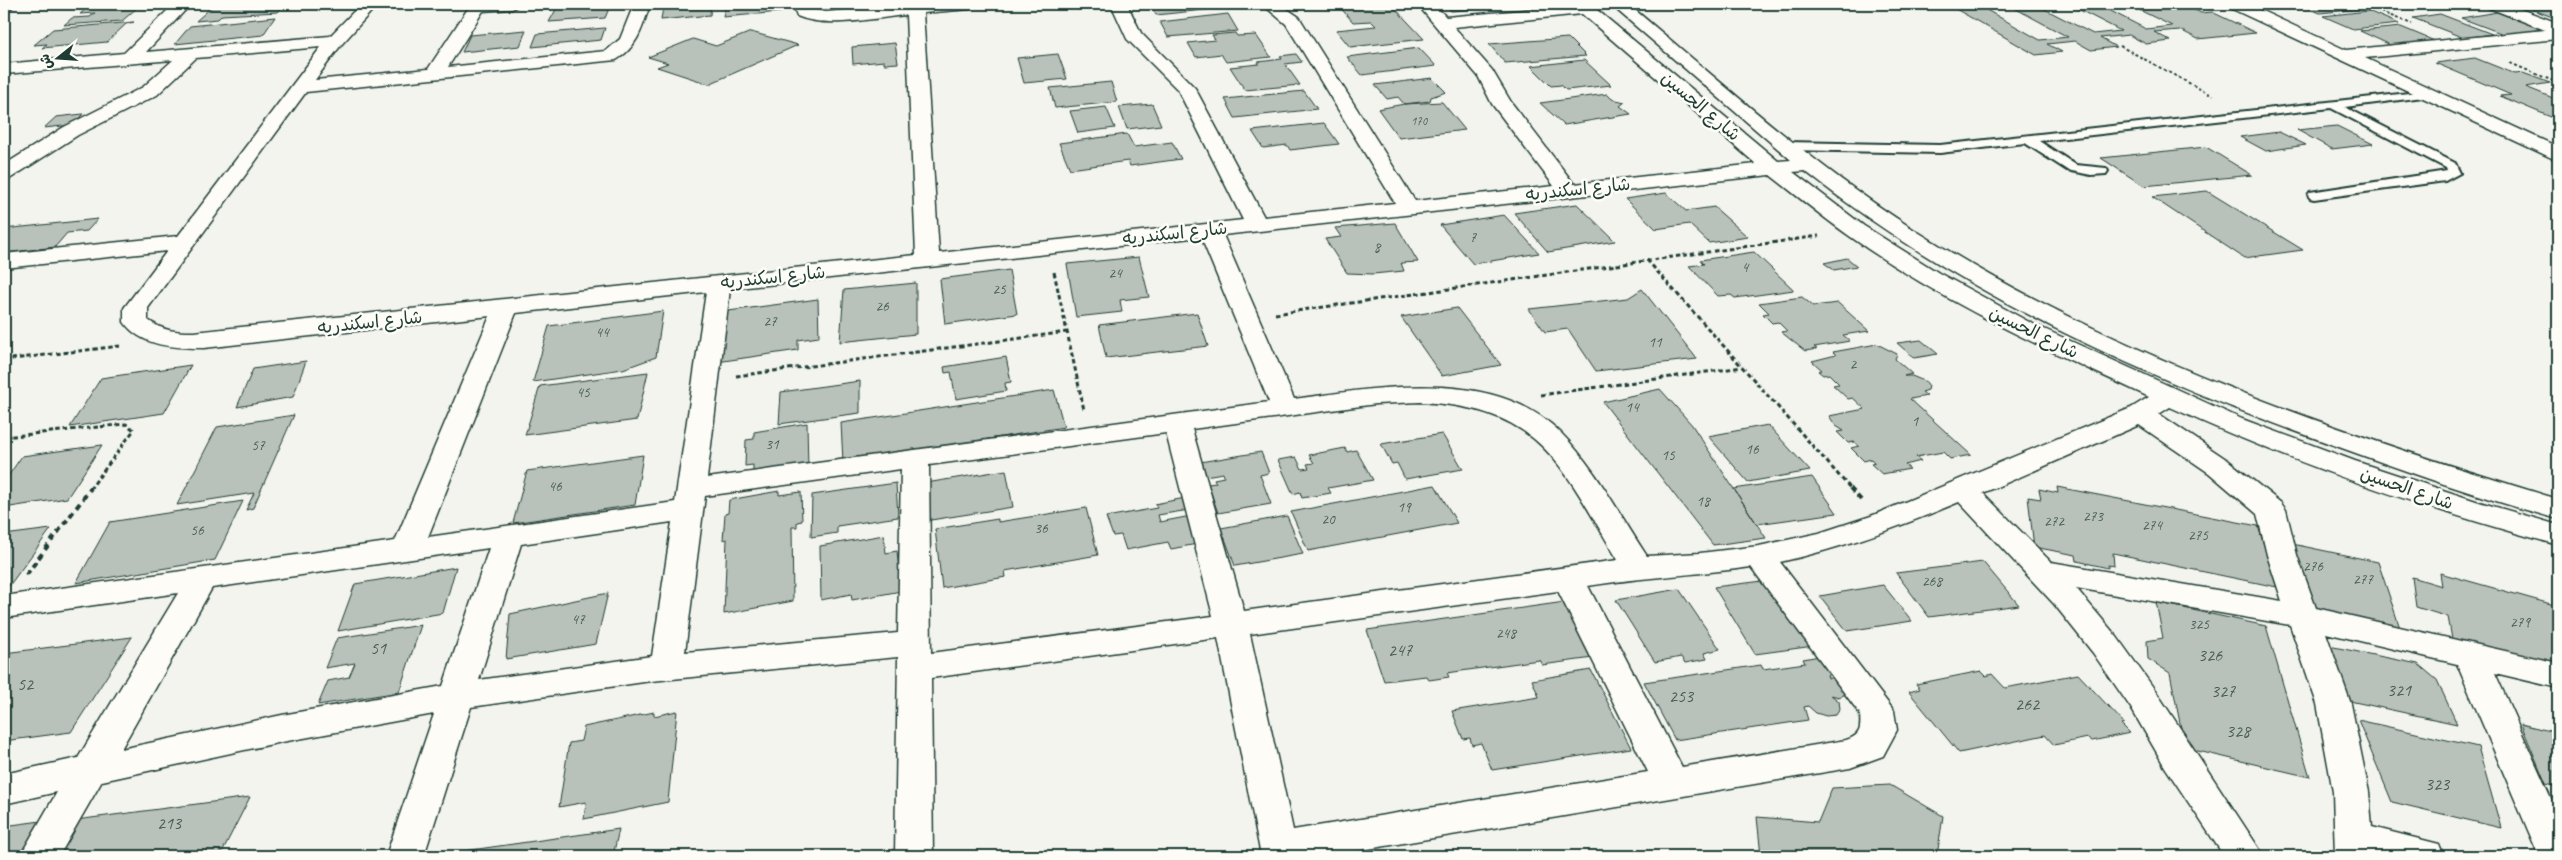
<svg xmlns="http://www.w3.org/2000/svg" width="2562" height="860" viewBox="0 0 2562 860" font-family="Caveat,'Playpen Sans Arabic',sans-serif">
	<rect width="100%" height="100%" fill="#f4f4ef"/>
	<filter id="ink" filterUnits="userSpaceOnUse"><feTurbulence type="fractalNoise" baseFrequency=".02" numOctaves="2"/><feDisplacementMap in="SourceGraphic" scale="10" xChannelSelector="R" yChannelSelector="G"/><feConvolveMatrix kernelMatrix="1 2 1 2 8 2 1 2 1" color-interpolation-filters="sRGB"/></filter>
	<g filter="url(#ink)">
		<path fill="#b9c1bb" stroke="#1f3d34" d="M125 4 121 7 139 6 122 21 64 25 72 18 90 17 95 13 80 14 88 7Z
			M286 4 278 12 222 15 218 19 196 21 214 5Z
			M582 4H620L610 6 605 18 549 22 558 6Z
			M695 4H711L710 15 661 20 663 7Z
			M725 4H781V12L723 17Z
			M1150 4H1230L1233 7 1156 15Z
			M1337 4H1391L1424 39 1350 47 1336 30 1376 26 1371 21 1353 22Z
			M1445 4H1531L1451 11Z
			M1947 4H1976L2040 40 2068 37 2007 4H2035L2093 34 2121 31 2068 4H2097L2146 29 2172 26 2127 4 2185 5 2201 13 2212 12 2256 33 2198 39 2180 30 2154 32 2171 41 2146 44 2129 35 2100 38 2116 47 2091 50 2075 41 2047 44 2062 52 2036 55Z
			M2298 4H2350L2361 9 2320 13Z
			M2381 4H2436L2392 8Z
			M2517 4H2558V19Z
			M2368 11 2399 24 2353 29 2323 16Z
			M2497 12 2542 29 2506 35 2461 18Z
			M1228 14 1238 31 1168 37 1160 22Z
			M2440 14 2492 34 2464 38 2413 18Z
			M275 17 263 35 175 44 190 26Z
			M134 22 126 24 107 42 42 48 47 44 34 45 53 29Z
			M2401 27 2437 42 2395 47 2360 31Z
			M605 28 601 40 532 47 537 34Z
			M526 30 520 46 462 52 470 35Z
			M751 32 798 45 709 84 657 67 668 63 648 57 693 39 716 46Z
			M1235 33 1237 36 1256 35 1271 57 1226 62 1221 54 1196 57 1188 43 1215 40 1212 35Z
			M1568 38 1586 56 1505 63 1489 44Z
			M895 43 898 63 884 64V61L853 64 852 47Z
			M1419 48 1436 66 1362 75 1347 57Z
			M1058 54 1067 79 1024 83 1017 58Z
			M1296 54 1302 62 1285 64 1300 85 1245 90 1230 67 1259 64 1258 62 1282 59 1280 56Z
			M2475 58 2515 74 2523 73 2550 83 2526 87 2558 100V120L2500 96 2511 95 2435 63Z
			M1584 60 1611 85 1566 90 1561 85 1551 86 1531 66Z
			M1432 78 1446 92 1431 97 1430 101 1404 104 1398 97 1387 99 1375 85Z
			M1111 82 1117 102 1055 108 1050 88Z
			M1304 91 1317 109 1235 118 1225 99Z
			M1607 94 1612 99 1625 102 1620 106 1631 114 1564 125 1540 103Z
			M1442 102 1465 130 1399 138 1378 109 1404 104Z
			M1152 104 1161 125 1127 129 1119 107Z
			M1106 107 1115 128 1078 133 1070 111Z
			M83 114 72 125 44 128 56 117Z
			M1324 123 1339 144 1290 150 1287 145 1263 148 1252 131Z
			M2337 126 2373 144 2332 149 2297 130Z
			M2279 132 2306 145 2266 151 2240 137Z
			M1127 134 1134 147 1172 142 1181 159 1130 166 1128 161 1070 169 1059 143Z
			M2206 147 2252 175 2144 186 2101 158Z
			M2207 191 2303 250 2244 258 2152 197Z
			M1666 193 1686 211 1714 207 1748 237 1709 243 1689 224 1656 229 1625 199Z
			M1577 204 1615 241 1548 252 1514 213Z
			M1504 215 1539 253 1473 264 1440 225Z
			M98 219 87 231 67 233 55 247 4 253V229Z
			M1395 223 1418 262 1401 263 1404 271 1373 274 1347 273 1325 239 1341 237 1335 228Z
			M1754 252 1794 290 1735 298 1731 295 1718 296 1689 266 1704 264 1700 260Z
			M1139 257 1149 297 1120 300 1122 312 1076 317 1067 264Z
			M1847 258 1857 266 1834 270 1824 263Z
			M1009 270 1017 314 945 324 940 279Z
			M916 283V334L840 342 844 290Z
			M1642 289 1697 359 1596 371 1568 329 1545 332 1529 309 1628 298Z
			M1802 297 1813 306 1838 303 1869 331 1843 335 1850 341 1814 347 1817 349 1805 351 1781 332 1787 331 1778 322 1772 323 1763 314 1769 313 1759 303Z
			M818 299 819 337 798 340V350L717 362 721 312Z
			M1457 308 1501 365 1442 376 1401 317Z
			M663 311 656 357 623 369 533 382 549 326Z
			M1197 313 1208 346 1106 358 1099 325Z
			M1921 340 1938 354 1914 358 1897 343Z
			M1877 344 1897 354 1895 359 1912 374 1904 376H1912L1926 382 1929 386 1928 390 1922 392 1927 396 1910 399 1971 455 1950 459 1943 452 1916 457 1921 461 1905 465 1910 469 1882 474 1871 464 1875 463 1871 459 1864 461 1851 448 1859 446 1854 442 1848 443 1837 432 1844 431 1836 426 1829 416 1865 409 1853 398 1848 399 1833 385 1839 384 1829 374 1823 375 1818 371 1822 370 1812 361 1836 355 1833 352Z
			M1006 357 1011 382 1005 383 1006 391 956 399 951 372 945 373 944 367Z
			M306 361 293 397 237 407 253 369Z
			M191 365 164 413 70 427 101 378Z
			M648 372 637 420 525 435 540 386Z
			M860 381V413L779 424 781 392Z
			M1660 389 1692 425 1766 538 1713 545 1603 402Z
			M1054 390 1064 427 843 462 841 423Z
			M294 415 253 508 246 510 254 493 177 505 217 427Z
			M807 423 808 469 753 478V465L745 466 746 440 754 439V432Z
			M1768 425 1810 471 1748 482 1708 436Z
			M1442 434 1463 469 1405 479 1397 463 1392 464 1381 444Z
			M102 445 67 498 4 508V482L22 456Z
			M1345 448 1347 452 1356 450 1373 480 1328 488 1331 493 1302 498 1300 492 1293 494 1278 460 1296 457 1302 469 1309 468 1307 464 1314 463 1309 455Z
			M1261 452 1269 473 1260 475 1271 504 1218 513 1208 484 1216 483 1214 479 1224 477 1223 473 1205 476 1200 462Z
			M643 455 635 505 513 523 527 471Z
			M1006 470 1013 507 931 520 926 483Z
			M1812 477 1837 513 1757 524 1734 489Z
			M896 483 898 517 837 526V533L811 537 812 495Z
			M1435 485 1457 523 1308 551 1291 512Z
			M2057 487 2258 526 2277 587 2113 553 2114 566 2108 565V568L2077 561 2076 555 2034 547 2028 497 2041 499 2039 489 2058 493Z
			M779 491V495L801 492 802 521 797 522V527H792L793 601 724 614 727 539 723 540 725 514 728 513 729 500Z
			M1185 498 1189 510 1158 515 1160 522 1191 516 1202 543 1171 549 1168 542 1126 550 1121 535 1113 536 1106 517 1157 508 1155 504Z
			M243 501 215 560 76 583 110 522Z
			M1086 508 1098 555 1005 571 1006 577 942 588 935 529 998 519V522Z
			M1287 516 1303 554 1235 566 1221 528Z
			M51 529 9 586 4 587V535Z
			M884 535 886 553 897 551 901 591 852 600 851 594 821 600 820 546Z
			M2283 542 2378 562 2400 628 2300 605Z
			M1983 562 2019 605 1929 617 1896 573Z
			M456 567 443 613 338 631 355 584Z
			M2440 573 2558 606V671L2452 639 2448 617 2416 607 2412 577 2442 586Z
			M1771 580 1814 646 1755 654 1714 587Z
			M1883 585 1912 621 1847 631 1820 596Z
			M1679 589 1720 649 1704 653 1707 659 1685 663 1681 657 1655 662 1616 600Z
			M608 593 596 644 506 659 510 614Z
			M1572 601 1593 658 1542 665 1539 660 1447 673 1449 677 1429 680 1426 676 1384 681 1367 630Z
			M2156 602 2266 626 2310 777 2185 748 2170 673 2148 659 2147 641 2163 638Z
			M421 625 399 692 318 705 328 681 349 677 355 663 325 668 337 638Z
			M132 637 71 732 4 741V653Z
			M2324 645 2418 664 2437 680 2457 724 2345 700Z
			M1825 655 1837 674 1827 675 1828 678H1839L1846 694 1839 697 1831 695 1839 701 1840 709 1836 715 1826 716 1816 713 1808 706 1804 707 1808 720 1675 740 1644 682 1761 665 1763 669 1805 663 1803 659Z
			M1591 670 1631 748 1492 770 1481 743 1472 745 1470 738 1463 739 1452 711 1539 697 1532 680Z
			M1981 671 1986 676 1992 674 2005 688 2078 674 2124 723 2121 724 2130 733 2092 741 2088 738 2054 745 2045 735 1959 753 1909 692 1920 689 1916 684Z
			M677 711 668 802 584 819 586 802 559 807 569 743 581 741 584 727 654 712V716Z
			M2358 720 2478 747 2501 828 2392 802Z
			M2521 724 2558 733V787L2546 784Z
			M1890 785 1943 816 1937 856H1761L1757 817 1818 822 1832 788Z
			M250 797 220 856H54L76 820Z
			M41 821 19 856H4V826Z
			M619 829 613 856H456L457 852Z"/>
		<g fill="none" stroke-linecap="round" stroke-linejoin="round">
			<defs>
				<path id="lane" d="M2427 91 2433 94 2431 96 2345 107 2455 163 2460 173 2445 181 2314 199 2310 198 2308 195 2310 192 2447 171 2446 168 2331 108 2039 141 2076 165 2106 168 2108 171 2106 174 2091 175 2067 170 2025 143 1940 153 1786 150 1780 146 1786 142 1940 145Z"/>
				<path id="street" d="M4 4H15L10 9 4 11Z
					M174 4H191L146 52 330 36 361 4H378L341 45 315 80 428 69 471 4H520L512 9 483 11 448 67 606 51 620 39 634 4H650C643 26 638 47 616 60L306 92 148 308V320C163 331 176 332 194 332L916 255 906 15C874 18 827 29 797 16L793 4H809L811 9 826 12 906 4H978L970 9 923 13 939 253 1243 220 1178 90 1127 39 1111 4H1127L1141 33 1195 88 1264 217 1395 203 1286 24 1262 4H1280L1299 17 1415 201 1554 186 1492 104 1478 76 1417 4H1434L1446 17 1590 4 1778 161 1791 160 1610 4H1628C1721 82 1811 164 1913 229 2111 355 2335 432 2558 499V519C2484 499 2411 473 2339 447 2149 380 1963 296 1805 171L1793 172 1864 226 1939 273 2031 323 2242 419 2355 461 2479 502 2558 525V545C2426 509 2294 464 2170 407L2159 414 2229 461 2281 503 2286 510 2297 555 2316 608 2558 663V688L2495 673 2558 814V856H2539L2457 664 2326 633 2351 704 2369 792 2372 827 2439 844 2444 856H2335L2333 792 2317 704 2290 625 2076 588 2117 637 2155 690 2264 856H2224L2165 767 2131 708 2093 653 2054 604 1959 502C1900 527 1842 548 1780 562L1894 711 1897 730 1883 756 1850 768 1326 856H1261L1218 638 931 678 933 856H895L898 657 651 681 471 707 424 856H386L434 714 282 742 102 781 59 856H20L57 792 4 804V774L78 758 178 593 4 618V596L395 541 490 316 204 348C176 348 141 347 124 322V308L167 251 4 268V254L178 236 321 47 196 58 157 95 78 135 11 178 4 180V165L64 127 143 87 173 60 4 74V64L124 53ZM1582 14 1756 164 1574 184 1511 102 1492 70 1454 27ZM1770 175C1796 195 1821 216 1848 235 1941 302 2046 349 2149 397L2131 408 1871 516 1819 533 1759 546 1700 553 1647 556C1619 514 1596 468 1560 432 1493 366 1376 388 1294 399L1223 235ZM1201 237 1269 402 707 478 730 289ZM706 292 675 502 428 537 516 313ZM1420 402C1543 408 1561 466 1618 560L1244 611 1192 429 1376 404ZM2139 425 2209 473 2257 514 2267 555 2282 601 2051 562 1983 493ZM1166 433 1213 616 931 653 929 465ZM901 469 898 633 685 652 705 496ZM672 522 652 656 479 680 521 544ZM489 548 443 686 282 715 121 749 212 588ZM1751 567 1860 714C1861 729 1861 735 1846 740L1682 767 1588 586C1642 577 1697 575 1751 567ZM1558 591 1648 772 1293 830 1250 634Z
					M2226 4H2247L2346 50 2545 30 2487 7 2485 4H2507L2558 23V39L2365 58 2558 147V161L2228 7Z"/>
			</defs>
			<use href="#lane" stroke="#1f3d34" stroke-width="4"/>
			<use href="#street" stroke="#1f3d34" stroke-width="3"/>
			<path stroke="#1f3d34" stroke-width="2" stroke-dasharray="3 2.5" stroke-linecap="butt" d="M2360 4 2412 24
				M2120 46 2213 96
				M2510 63 2558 83"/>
			<path stroke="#1f3d34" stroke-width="3" stroke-dasharray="4.5 3" stroke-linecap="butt" d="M1647 260 1851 489
				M1054 272 1084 410
				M1275 314 1819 236
				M4 360 120 346
				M736 376 1067 332
				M1541 395 1743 367
				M4 437 126 424 134 430 90 489"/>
			<path stroke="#1f3d34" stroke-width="4" stroke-dasharray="6 4.5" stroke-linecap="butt" d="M1850 488 1861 500
				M26 575 91 488"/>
			<use href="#lane" fill="#fdfcf7" fill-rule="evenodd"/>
			<use href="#street" fill="#fdfcf7" fill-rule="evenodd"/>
		</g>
	</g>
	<g text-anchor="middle" stroke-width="5" stroke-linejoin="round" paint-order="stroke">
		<g font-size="12" fill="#465e56">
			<text x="1419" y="125">170</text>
		</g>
		<g font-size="15" fill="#465e56">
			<text x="1473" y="242">7</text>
			<text x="1377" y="252">8</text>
			<text x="1745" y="272">4</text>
			<text x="1115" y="278">24</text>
			<text x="999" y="294">25</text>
			<text x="882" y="311">26</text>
			<text x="770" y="326">27</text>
			<text x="602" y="337">44</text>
			<text x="1655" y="347">11</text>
			<text x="1853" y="369">2</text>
			<text x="583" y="397">45</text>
			<text x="1632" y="412">14</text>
			<text x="1915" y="426">1</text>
			<text x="772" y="449">31</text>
			<text x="258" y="450">57</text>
			<text x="1752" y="454">16</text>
			<text x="1668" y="460">15</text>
			<text x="555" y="491">46</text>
			<text x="1703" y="506">18</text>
			<text x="1404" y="512">19</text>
			<text x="2093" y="521">273</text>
			<text x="1328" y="524">20</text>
			<text x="2054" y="526">272</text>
			<text x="2152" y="530">274</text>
			<text x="1041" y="533">36</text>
			<text x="197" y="535">56</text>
			<text x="2198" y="540">275</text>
			<text x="2313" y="571">276</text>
			<text x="2363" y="584">277</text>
			<text x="1932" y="586">268</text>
			<text x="578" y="624">47</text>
			<text x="2520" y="627">279</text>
			<text x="2199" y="629">325</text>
			<text x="1506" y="638">248</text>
		</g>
		<g font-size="18" fill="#1f3d34" stroke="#fdfcf7">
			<text transform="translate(1701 106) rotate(40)" y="6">شارع الحسين</text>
			<text transform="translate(1578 189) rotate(-6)" y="6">شارع اسكندريه</text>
			<text transform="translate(1175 233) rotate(-6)" y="6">شارع اسكندريه</text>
			<text transform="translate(773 277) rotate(-6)" y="6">شارع اسكندريه</text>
			<text transform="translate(370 322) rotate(-6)" y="6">شارع اسكندريه</text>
			<text transform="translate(2034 332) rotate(26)" y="6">شارع الحسين</text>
			<text transform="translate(2407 488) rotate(19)" y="6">شارع الحسين</text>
		</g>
		<g font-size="18" fill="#465e56">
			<text x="378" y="654">51</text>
			<text x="1400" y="656">247</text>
			<text x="2210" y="661">326</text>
			<text x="25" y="690">52</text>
			<text x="2399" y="696">321</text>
			<text x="2223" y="697">327</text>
			<text x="1681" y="702">253</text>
			<text x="2027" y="710">262</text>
			<text x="2238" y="737">328</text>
			<text x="2437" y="790">323</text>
			<text x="169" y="829">213</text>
		</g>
	</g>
	<rect width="2562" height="860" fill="none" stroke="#fdfcf7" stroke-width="20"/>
	<rect x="10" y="10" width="2542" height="840" fill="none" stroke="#1f3d34" stroke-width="2" filter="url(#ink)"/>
	<g transform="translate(58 58) rotate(253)" stroke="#fdfcf7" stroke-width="4" paint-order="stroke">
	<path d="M0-4L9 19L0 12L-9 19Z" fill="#1f3d34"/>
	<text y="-8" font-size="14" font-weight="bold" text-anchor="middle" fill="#1f3d34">ش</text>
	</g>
</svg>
